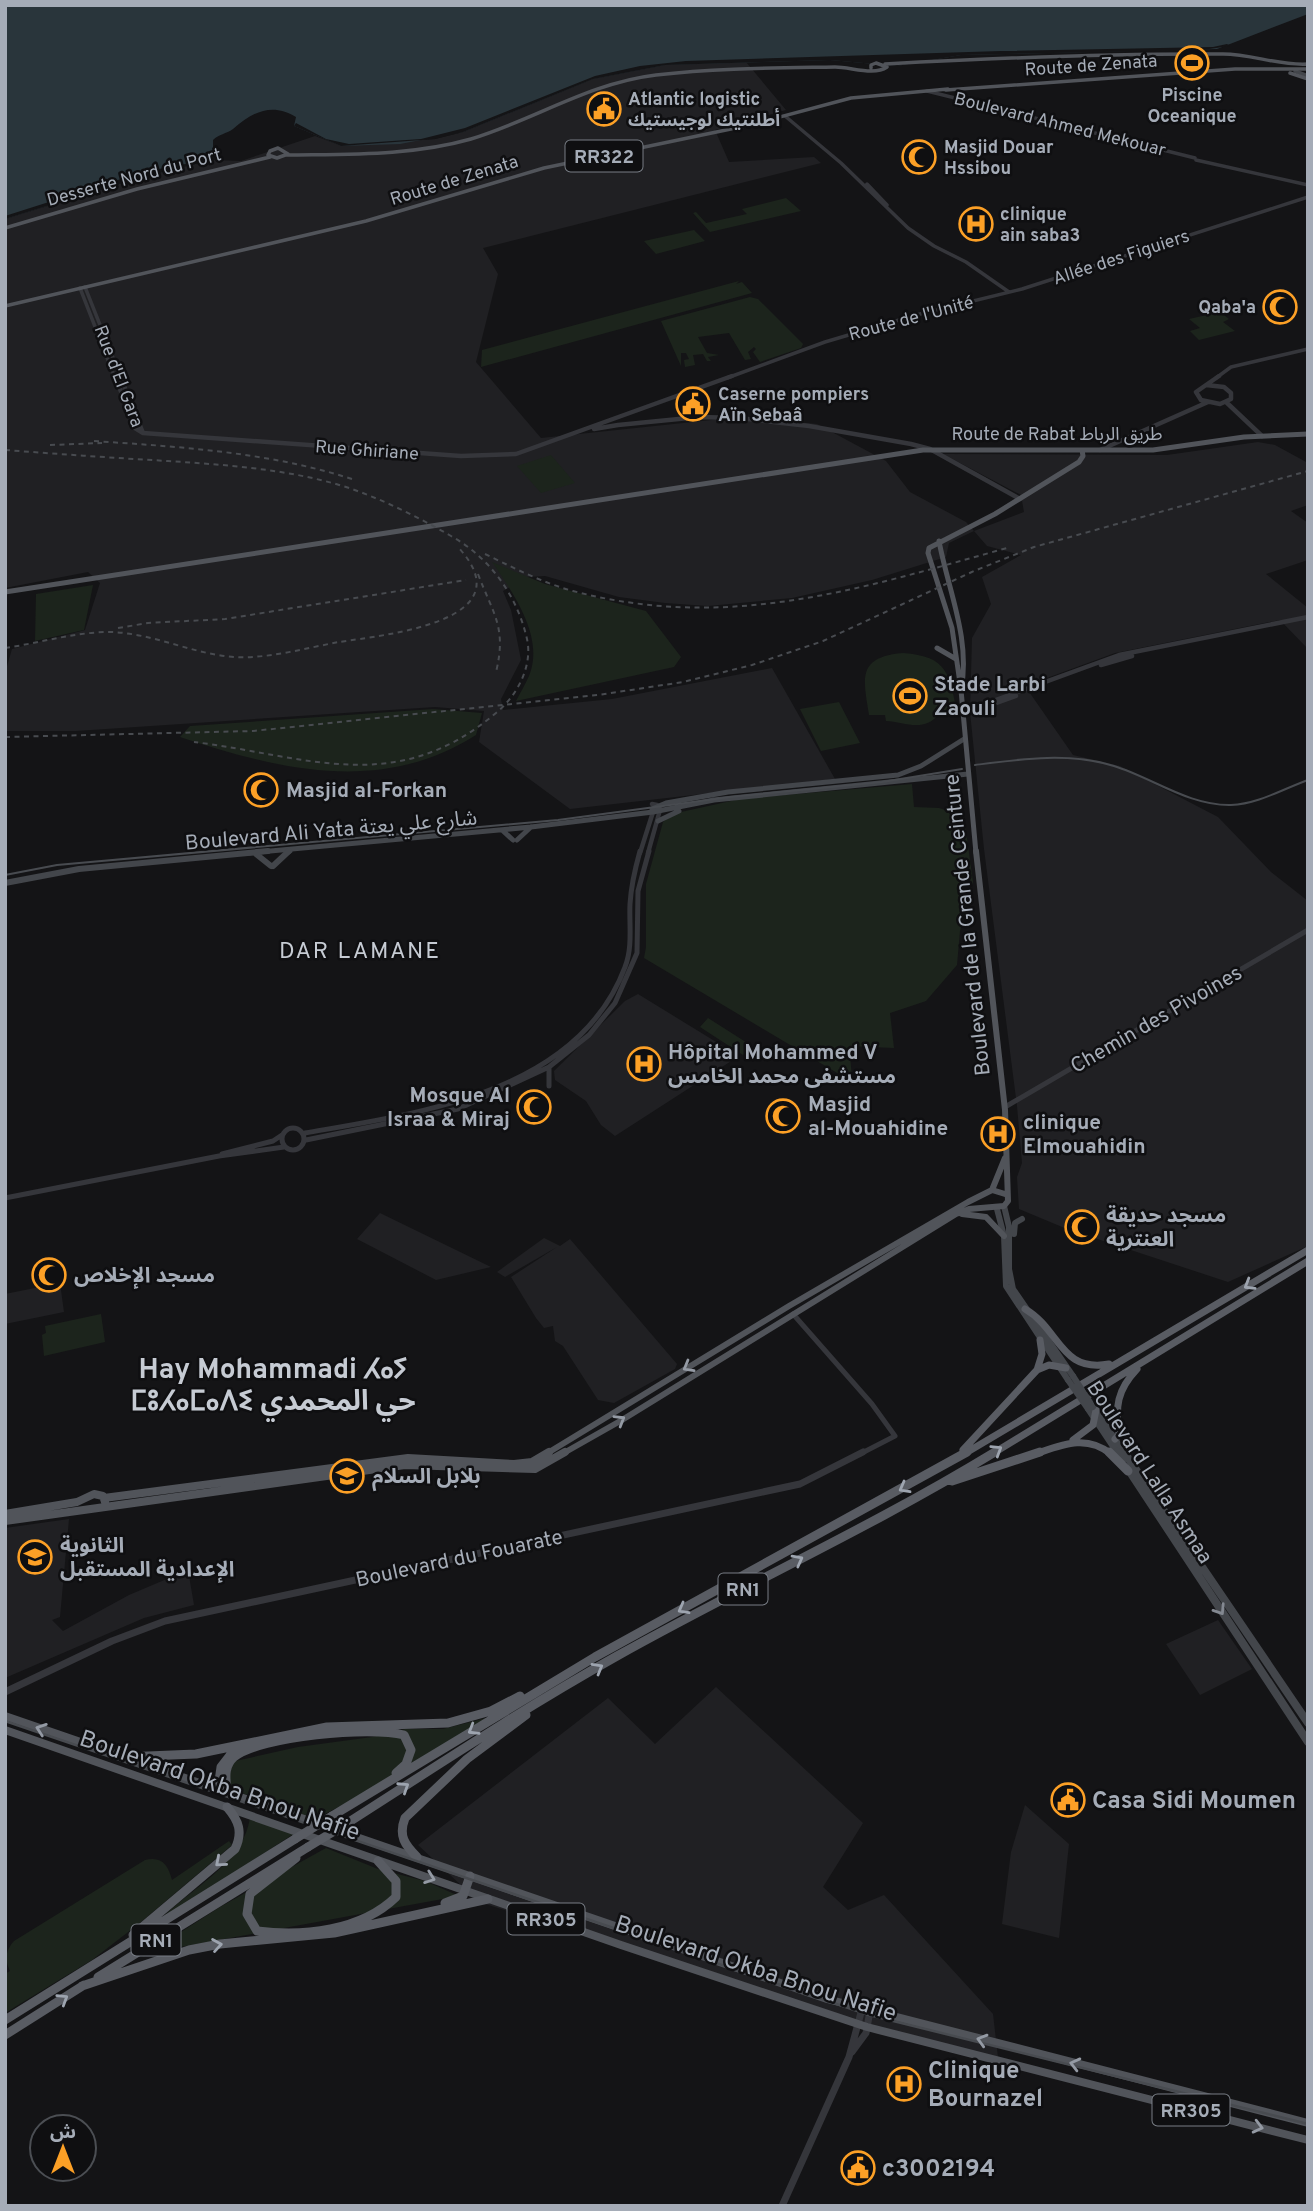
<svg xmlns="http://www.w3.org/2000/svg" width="1313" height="2211" viewBox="0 0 1313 2211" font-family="Overpass,'Noto Sans Arabic','Noto Sans Tifinagh',sans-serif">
	<rect width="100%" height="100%" fill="#141416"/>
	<path fill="#202023" d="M746 62 786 110 715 130 729 162 814 157 821 163 483 248 498 274 476 362 541 438 740 417 817 424 886 461 910 492 966 522 974 531 1024 512 1021 495 943 454 1167 455 1258 442 1275 445 1308 463V505L1291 511 1308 523V560L1266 574 1308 608V649L1280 620 1115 653 1025 686 1073 755 1120 766 1218 817 1271 872 1308 901V1246L1228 1282 1067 1229 1019 1209 1017 1177 1022 1163 1017 1106 984 849 970 712 972 638 991 604 982 577 1021 555 987 546 974 531 949 543 946 557 872 580 792 598 708 606 665 603 619 597 545 576 527 577 503 591 511 610 521 660 501 699 503 710 612 699 772 668 835 779 570 809 479 742 484 711 435 707 76 731H5V673L12 649 85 630 100 583 88 572 5 588V219L158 172 213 160 241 161 315 136 342 146 435 139 463 132 593 79 665 65Z
		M638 994 739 1056 615 1136 601 1125 586 1101 555 1080 554 1071 625 1001Z
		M380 1213 491 1267 436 1280 357 1239Z
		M544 1238 560 1246 570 1239 677 1364 675 1369 614 1403 598 1400 563 1346 555 1341 553 1326 544 1328 536 1318 511 1277 557 1247 505 1277 497 1272Z
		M60 1283 64 1312 5 1324V1294Z
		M69 1519 60 1617 52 1620 63 1631 129 1595 188 1570 194 1605 144 1618 5 1678V1528Z
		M1218 1620 1252 1669 1200 1695 1166 1644Z
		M716 1687 863 1823 823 1887 848 1910 884 1895 993 2014 999 2066 479 1902 418 1845 608 1698 655 1744Z
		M1025 1805 1069 1844 1059 1938 1002 1924 1011 1852Z"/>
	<path fill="#1c241c" d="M786 198 801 211 710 232 693 213 696 212 706 223 747 214 742 209Z
		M694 230 705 241 656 254 644 241Z
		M739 281 736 284 742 282 752 293 481 367 482 350Z
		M750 297 758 299 803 344 801 348 760 362 753 352 756 349 754 347 748 352 751 359 745 360 729 333 698 337 707 353 719 355 708 357 711 361H707L703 354 693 355 695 365 685 367 684 360 689 359 686 353H681V366L661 321Z
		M1220 312 1229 319 1223 322 1235 331 1199 340 1190 331 1200 328 1189 319Z
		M551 455 575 483 541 493 517 466Z
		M492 562 545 584 646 611 681 657 674 667 516 701C520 693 525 685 529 676 545 637 513 593 492 562Z
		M93 585 84 630 35 641 36 594Z
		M903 653C948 656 950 675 957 714H939C924 733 905 722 886 721L885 715H869C863 678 857 657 903 653Z
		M839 702 860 743 821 751 800 709Z
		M433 709 482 713 476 735C382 795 279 770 180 737L190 726Z
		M912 784 914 807 939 808 964 816 973 882 960 931 957 965 926 1001 890 1013 894 1048 849 1046 852 1077 849 1080 644 958 646 947V884L663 822 672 814 740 799Z
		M708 1018 752 1046 743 1055 700 1027Z
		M101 1314 105 1342 44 1356 42 1335 46 1333 45 1326Z
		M490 1717 350 1801 315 1819 228 1788 231 1762 298 1747 372 1737 405 1729H443Z
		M250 1817 295 1833 159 1921C189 1889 244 1864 250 1817Z
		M229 1841 232 1845 141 1922 92 1960 5 2013V1974L10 1971C4 1959 6 1950 14 1941L145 1860C162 1856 168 1865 172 1880Z
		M326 1848 378 1869 425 1881 459 1896 175 1948 142 1957 220 1907Z"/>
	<path fill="#29353b" d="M5 5H1308V14L1217 49 961 55 897 66 830 60 665 65 593 79 463 132 400 144 341 146 294 126 296 117C272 102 252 112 233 129 226 134 219 134 213 140V160L123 182 5 219Z"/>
	<path fill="#141416" d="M1227 44 1230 46 1202 50 961 55 897 66 830 60 665 65 593 79 463 132 435 139 341 146 294 126 296 123 326 139 349 144 421 139 465 128 595 76 640 66 686 61 1001 51 1213 47Z
		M206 160H213L123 182 5 219V216L143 172Z"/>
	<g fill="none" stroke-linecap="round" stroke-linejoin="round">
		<path stroke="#35363b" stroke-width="3.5" d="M927 91 1195 158
			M785 116 841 163 908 228 934 246 966 262 1009 292
			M1196 160 1308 185
			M867 184 887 205
			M85 287 121 378
			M80 288 115 378
			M727 378 825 342 916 315 1022 289 1308 197
			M1216 378 1231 367 1308 349"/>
		<path stroke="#35363b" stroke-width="4.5" d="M115 376 135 428 143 433
			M120 376 143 433
			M1206 385 1219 376
			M1206 385 1224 387 1231 393V399L1220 404 1201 400 1196 392Z
			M1226 402 1262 436
			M618 425 699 417 739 418 809 426 911 444 930 449 1020 499
			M594 429 618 425
			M143 433 461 456 516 454 732 376
			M1100 450 1208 402
			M1101 665 1132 656
			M963 712 1119 655 1308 617
			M963 715 1016 696
			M640 853 653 812
			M648 853 660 810 657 805 652 804"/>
		<path stroke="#35363b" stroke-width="5" d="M549 1067V1086
			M1005 1107 1308 930
			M282 1139a11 11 0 1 1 22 0a11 11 0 1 1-22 0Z
			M305 1133C420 1113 578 1093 625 967 633 947 629 924 630 904 631 886 635 869 640 851
			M306 1140 458 1109 549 1067 589 1035 615 1003 637 953 638 891 649 851
			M222 1154 273 1141 282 1135
			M5 1198 219 1156 284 1147
			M793 1314 872 1404 895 1436 860 1454"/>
		<path stroke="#35363b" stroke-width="7" d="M5 1692 112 1641 165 1621 800 1484 863 1452
			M852 2052 866 2033 870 2011
			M782 2206 849 2057 862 2009"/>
		<path stroke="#43464b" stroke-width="3.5" d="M1295 71 1308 76"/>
		<path stroke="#43464b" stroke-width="5" d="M652 809 666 803 728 792 898 775 921 766 964 739
			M658 821 679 811
			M502 830 513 840
			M517 840 531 827
			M249 853 531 827 653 812 714 800 968 774
			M287 853 290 851"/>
		<path stroke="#43464b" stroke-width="6" d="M256 854 271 866
			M273 866 289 851
			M5 883 79 869 268 851
			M1004 1206 1009 1227V1269L1013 1289 1073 1376
			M997 1209 1004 1236 1006 1286 1068 1380
			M1014 1234 1015 1223 1022 1219
			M1088 1409 1118 1454
			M1095 1409 1125 1454"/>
		<path stroke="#43464b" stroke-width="8" d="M1117 1452 1122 1460
			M1124 1452 1308 1723
			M1128 1469 1308 1742"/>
		<path stroke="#51545a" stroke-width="3.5" d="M885 64C997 58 1110 53 1223 54 1252 54 1279 66 1308 64
			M1290 73 1308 79
			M946 90 1235 69H1308
			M278 148 288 154 277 158 268 155 270 151Z
			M287 155C349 154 411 156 471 139 534 120 589 83 656 75 715 68 776 68 835 67 851 67 874 76 887 67L876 63 871 65V68
			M5 228 137 189 270 157
			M5 306 366 221 544 168 750 125 851 98 948 89"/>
		<path stroke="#51545a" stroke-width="5" d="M939 541C948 590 971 639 961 690
			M5 592 923 450H1153L1244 437 1308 434
			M937 648 956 659
			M976 853 961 690 952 628 928 553 929 548 995 514 1079 462 1083 456 1082 450"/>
		<path stroke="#51545a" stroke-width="6" d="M992 1190 1005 1158
			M962 1214 986 1217 1004 1236
			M546 1454 789 1306 968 1202 992 1190 1005 1194
			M562 1454 622 1420 956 1214 969 1209 1004 1206 1008 1201 1005 1110 976 851"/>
		<path stroke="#51545a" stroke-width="8" d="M104 1498 408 1458 514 1464 532 1462 549 1452
			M5 1514 77 1502 94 1494 103 1496 105 1502
			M5 1521 405 1465 535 1469 565 1452
			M5 1716 827 1999 1308 2123
			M5 1730 621 1945 867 2027 1308 2140"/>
		<path stroke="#595c63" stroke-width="7" d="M1025 1309C1060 1329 1060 1373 1109 1364
			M1037 1370 1049 1365 1066 1368
			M1115 1439 1119 1435C1115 1407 1117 1390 1137 1369
			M1073 1440 1093 1425 1096 1410
			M963 1450 1037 1370 1042 1354 1040 1340
			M964 1454 1308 1250
			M992 1454 1308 1261
			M1035 1454C1062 1445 1086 1434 1111 1454"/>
		<path stroke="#595c63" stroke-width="9" d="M1109 1452 1128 1471
			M952 1481 1040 1452
			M124 1757 196 1754 327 1727 448 1723 491 1711 520 1696
			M218 1789 221 1767 235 1749
			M227 1792C226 1779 223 1767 234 1757 260 1736 371 1726 404 1735L411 1750 406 1764 396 1773
			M332 1816 595 1657 967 1452
			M346 1824C435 1767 524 1708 617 1656 742 1586 872 1527 995 1452
			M417 1857C405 1845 398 1836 405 1818L467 1759 526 1715
			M296 1858 250 1894 247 1914 257 1931C303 1937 361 1931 396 1897V1881L378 1861
			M445 1903 463 1896 470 1876
			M133 1935 235 1849C243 1832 239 1821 227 1807
			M98 1977 308 1847
			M82 1986 189 1950 220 1944 334 1933 488 1899
			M5 2020 295 1839
			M5 2035 84 1985"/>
		<path stroke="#484b50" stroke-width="2" d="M975 765C1021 759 1069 752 1114 766 1153 778 1189 806 1231 805 1258 804 1283 789 1308 780
			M5 875 57 865 558 820 730 797 882 782 962 769"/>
		<path stroke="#484b50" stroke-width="2.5" d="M5 1721 869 2015 1308 2124"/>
		<path stroke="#484b50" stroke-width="2" stroke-dasharray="5 4.5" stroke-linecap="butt" d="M94 441C182 447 268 452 352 479
			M50 445 102 443
			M5 450C59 454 114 458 168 461 228 465 288 469 346 487 382 499 418 517 451 536 490 558 517 595 527 639 533 666 517 696 496 713 395 798 307 756 194 742
			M485 554C514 568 543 583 573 591 728 632 859 589 1007 548
			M478 574C493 614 507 627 496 672
			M118 628 148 623 225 619 466 580
			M5 648C40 643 74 632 110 632 153 633 192 654 234 657 268 659 306 648 339 642 383 635 529 622 457 546
			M5 737 253 731 598 695 683 682 752 665 823 641 974 571 1034 547 1308 471"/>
		<path stroke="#43464b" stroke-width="6" d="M1073 1376 1093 1407
			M1068 1380 1088 1409"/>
		<path stroke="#595c63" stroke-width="9" d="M295 1839 332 1816
			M308 1847 346 1824"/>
	</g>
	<defs><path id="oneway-chevron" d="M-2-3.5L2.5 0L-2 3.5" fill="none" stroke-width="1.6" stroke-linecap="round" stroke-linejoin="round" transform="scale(1.75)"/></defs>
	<g stroke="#9da4af">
		<use href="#oneway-chevron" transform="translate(1249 1285) rotate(149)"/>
		<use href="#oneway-chevron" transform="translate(997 1450) rotate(-32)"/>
		<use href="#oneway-chevron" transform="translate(904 1488) rotate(151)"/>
		<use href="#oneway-chevron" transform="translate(798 1560) rotate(-28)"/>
		<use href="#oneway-chevron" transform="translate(683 1609) rotate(151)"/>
		<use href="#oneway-chevron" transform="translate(598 1668) rotate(-30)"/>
		<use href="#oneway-chevron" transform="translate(473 1730) rotate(149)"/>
		<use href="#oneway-chevron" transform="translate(404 1787) rotate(-33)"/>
		<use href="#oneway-chevron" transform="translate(220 1862) rotate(139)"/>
		<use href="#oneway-chevron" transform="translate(217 1945) rotate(-9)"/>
		<use href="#oneway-chevron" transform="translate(63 1999) rotate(-32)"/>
	</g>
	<g stroke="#949aa4">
		<use href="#oneway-chevron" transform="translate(688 1367) rotate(150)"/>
		<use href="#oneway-chevron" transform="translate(620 1420) rotate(-31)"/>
		<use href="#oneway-chevron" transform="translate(41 1729) rotate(-161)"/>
		<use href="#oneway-chevron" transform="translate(430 1878) rotate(20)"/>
		<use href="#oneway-chevron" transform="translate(982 2040) rotate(-164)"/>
		<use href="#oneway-chevron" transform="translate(1075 2064) rotate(-166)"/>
		<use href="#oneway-chevron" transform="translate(1258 2127) rotate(14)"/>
	</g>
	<use stroke="#838891" href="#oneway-chevron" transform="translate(1220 1610) rotate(57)"/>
	<defs>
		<symbol id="stadium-ring" viewBox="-11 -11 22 22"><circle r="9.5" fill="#0f0f11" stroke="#fca026" stroke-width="1.5"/><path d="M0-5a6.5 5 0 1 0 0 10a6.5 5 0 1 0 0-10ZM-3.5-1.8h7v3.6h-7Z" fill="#fca026"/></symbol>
		<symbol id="civic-ring" viewBox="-11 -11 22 22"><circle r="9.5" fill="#0f0f11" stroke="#fca026" stroke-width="1.5"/><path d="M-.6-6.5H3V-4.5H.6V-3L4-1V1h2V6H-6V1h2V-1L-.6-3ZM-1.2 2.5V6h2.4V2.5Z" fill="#fca026"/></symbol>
		<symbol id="mosque-ring" viewBox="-11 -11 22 22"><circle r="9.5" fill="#0f0f11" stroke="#fca026" stroke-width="1.5"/><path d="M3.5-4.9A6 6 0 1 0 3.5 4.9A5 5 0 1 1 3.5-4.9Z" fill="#fca026"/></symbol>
		<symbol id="hospital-ring" viewBox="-11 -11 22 22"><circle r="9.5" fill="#0f0f11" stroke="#fca026" stroke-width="1.5"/><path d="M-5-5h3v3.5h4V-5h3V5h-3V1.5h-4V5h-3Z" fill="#fca026"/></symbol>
		<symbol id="university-ring" viewBox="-11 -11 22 22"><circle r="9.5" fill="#0f0f11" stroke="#fca026" stroke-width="1.5"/><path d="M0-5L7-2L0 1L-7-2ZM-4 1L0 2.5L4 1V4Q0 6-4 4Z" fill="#fca026"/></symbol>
	</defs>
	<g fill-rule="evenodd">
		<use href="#stadium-ring" x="1173" y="44" width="38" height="38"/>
		<use href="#civic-ring" x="585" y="90" width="38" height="38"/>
		<use href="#mosque-ring" x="900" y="138" width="38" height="38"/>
		<use href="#hospital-ring" x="957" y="205" width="38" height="38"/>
		<use href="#mosque-ring" x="1261" y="288" width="38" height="38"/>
		<use href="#civic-ring" x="674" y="385" width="38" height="38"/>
		<use href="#stadium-ring" x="891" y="677" width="38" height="38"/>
		<use href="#mosque-ring" x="242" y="771" width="38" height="38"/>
		<use href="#hospital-ring" x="625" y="1045" width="38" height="38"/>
		<use href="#mosque-ring" x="515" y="1088" width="38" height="38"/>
		<use href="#mosque-ring" x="764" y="1097" width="38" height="38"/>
		<use href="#hospital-ring" x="979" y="1115" width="38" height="38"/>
		<use href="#mosque-ring" x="1063" y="1208" width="38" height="38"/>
		<use href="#mosque-ring" x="30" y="1256" width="38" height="38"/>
		<use href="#university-ring" x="328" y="1457" width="38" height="38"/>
		<use href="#university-ring" x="16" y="1538" width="38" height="38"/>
		<use href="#civic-ring" x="1049" y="1781" width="38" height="38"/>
		<use href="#hospital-ring" x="885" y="2065" width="38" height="38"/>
		<use href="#civic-ring" x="839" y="2149" width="38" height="38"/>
	</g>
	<g text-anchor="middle" stroke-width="5" stroke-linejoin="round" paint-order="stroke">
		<g font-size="18" fill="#a5acb7" stroke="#0f0f11">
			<text transform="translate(1091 65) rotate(-4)" y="6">Route de Zenata</text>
			<text transform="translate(1060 124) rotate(14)" y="6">Boulevard Ahmed Mekouar</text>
			<text transform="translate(134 177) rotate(-15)" y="6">Desserte Nord du Port</text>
			<text transform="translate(454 180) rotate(-17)" y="6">Route de Zenata</text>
			<text transform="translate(1121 257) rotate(-18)" y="6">Allée des Figuiers</text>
			<text transform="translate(911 318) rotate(-15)" y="6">Route de l'Unité</text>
			<text transform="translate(119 376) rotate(69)" y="6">Rue d'El Gara</text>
			<text x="1057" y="440">Route de Rabat طريق الرباط</text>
			<text transform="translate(367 450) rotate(4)" y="6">Rue Ghiriane</text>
		</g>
		<g font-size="18" font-weight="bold" fill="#a5acb7" stroke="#0f0f11" text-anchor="start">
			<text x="1192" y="101" text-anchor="middle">Piscine<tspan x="1192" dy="21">Oceanique</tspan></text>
			<text x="628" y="105">Atlantic logistic<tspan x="628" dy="21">أطلنتيك لوجيستيك</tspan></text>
			<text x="944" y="153">Masjid Douar<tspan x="944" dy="21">Hssibou</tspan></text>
			<text x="1000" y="220">clinique<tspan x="1000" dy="21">ain saba3</tspan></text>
			<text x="1256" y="313" text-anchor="end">Qaba'a</text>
			<text x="718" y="400">Caserne pompiers<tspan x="718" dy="21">Aïn Sebaâ</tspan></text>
		</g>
		<g fill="#0f0f11" stroke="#787d85" stroke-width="2">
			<rect x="565.5" y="140.5" width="77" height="31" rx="5"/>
			<rect x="718.5" y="1573.5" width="49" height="31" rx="5"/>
			<rect x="507.5" y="1903.5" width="77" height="31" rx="5"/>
			<rect x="131.5" y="1924.5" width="49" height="31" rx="5"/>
			<rect x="1152.5" y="2094.5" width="77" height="31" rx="5"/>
		</g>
		<g font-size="19" font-weight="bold" fill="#a5acb7">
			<text x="604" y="163">RR322</text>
			<text x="743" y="1596">RN1</text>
			<text x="546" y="1926">RR305</text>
			<text x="156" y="1947">RN1</text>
			<text x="1191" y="2117">RR305</text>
		</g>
		<g font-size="21" font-weight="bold" fill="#a5acb7" stroke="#0f0f11" text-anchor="start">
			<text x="934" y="691">Stade Larbi<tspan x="934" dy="24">Zaouli</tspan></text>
			<text x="286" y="797">Masjid al-Forkan</text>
			<text x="668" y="1059">Hôpital Mohammed V<tspan x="668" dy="24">مستشفى محمد الخامس</tspan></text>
			<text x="510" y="1102" text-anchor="end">Mosque Al<tspan x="510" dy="24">Israa &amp; Miraj</tspan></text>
			<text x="808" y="1111">Masjid<tspan x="808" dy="24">al-Mouahidine</tspan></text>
			<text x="1023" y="1129">clinique<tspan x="1023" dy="24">Elmouahidin</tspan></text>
			<text x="1106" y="1222">مسجد حديقة<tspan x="1106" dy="24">العنترية</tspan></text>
			<text x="74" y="1282">مسجد الإخلاص</text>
			<text x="372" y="1483">بلابل السلام</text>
			<text x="60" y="1552">الثانوية<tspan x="60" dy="24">الإعدادية المستقبل</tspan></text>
		</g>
		<g font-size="21" fill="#a5acb7" stroke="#0f0f11">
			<text transform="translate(331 830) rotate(-5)" y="7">Boulevard Ali Yata شارع علي يعتة</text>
			<text transform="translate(967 925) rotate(-96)" y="7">Boulevard de la Grande Ceinture</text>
			<text transform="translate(1156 1019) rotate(-30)" y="7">Chemin des Pivoines</text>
			<text transform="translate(1150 1472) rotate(57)" y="7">Boulevard Lalla Asmaa</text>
			<text transform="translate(459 1558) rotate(-12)" y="7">Boulevard du Fouarate</text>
		</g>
		<g font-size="23" letter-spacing="2" fill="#c6cbd3" stroke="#0f0f11">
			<text x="360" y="958">DAR LAMANE</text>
		</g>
		<g font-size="24" fill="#a5acb7" stroke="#0f0f11">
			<text transform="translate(220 1785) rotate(19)" y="8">Boulevard Okba Bnou Nafie</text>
			<text transform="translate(756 1968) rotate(18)" y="8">Boulevard Okba Bnou Nafie</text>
		</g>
		<g font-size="24" font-weight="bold" fill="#a5acb7" stroke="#0f0f11" text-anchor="start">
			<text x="1092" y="1808">Casa Sidi Moumen</text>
			<text x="928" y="2078">Clinique<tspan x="928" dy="28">Bournazel</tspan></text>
			<text x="882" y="2176">c3002194</text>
		</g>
		<g font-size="28" font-weight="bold" fill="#c6cbd3" stroke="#0f0f11">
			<text x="273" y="1378">Hay Mohammadi ⵃⴰⵢ<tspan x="273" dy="32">ⵎⵓⵃⴰⵎⴰⴷⵉ حي المحمدي</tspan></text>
		</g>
	</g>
	<rect width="1313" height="2211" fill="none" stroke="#a5acb7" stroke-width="14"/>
	<g transform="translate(63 2148)"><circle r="33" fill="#0f0f11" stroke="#4b4e53" stroke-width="2"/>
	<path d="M0-5L12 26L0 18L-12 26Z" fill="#fca026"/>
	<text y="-10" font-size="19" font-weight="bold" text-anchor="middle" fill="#a5acb7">ش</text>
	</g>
</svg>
